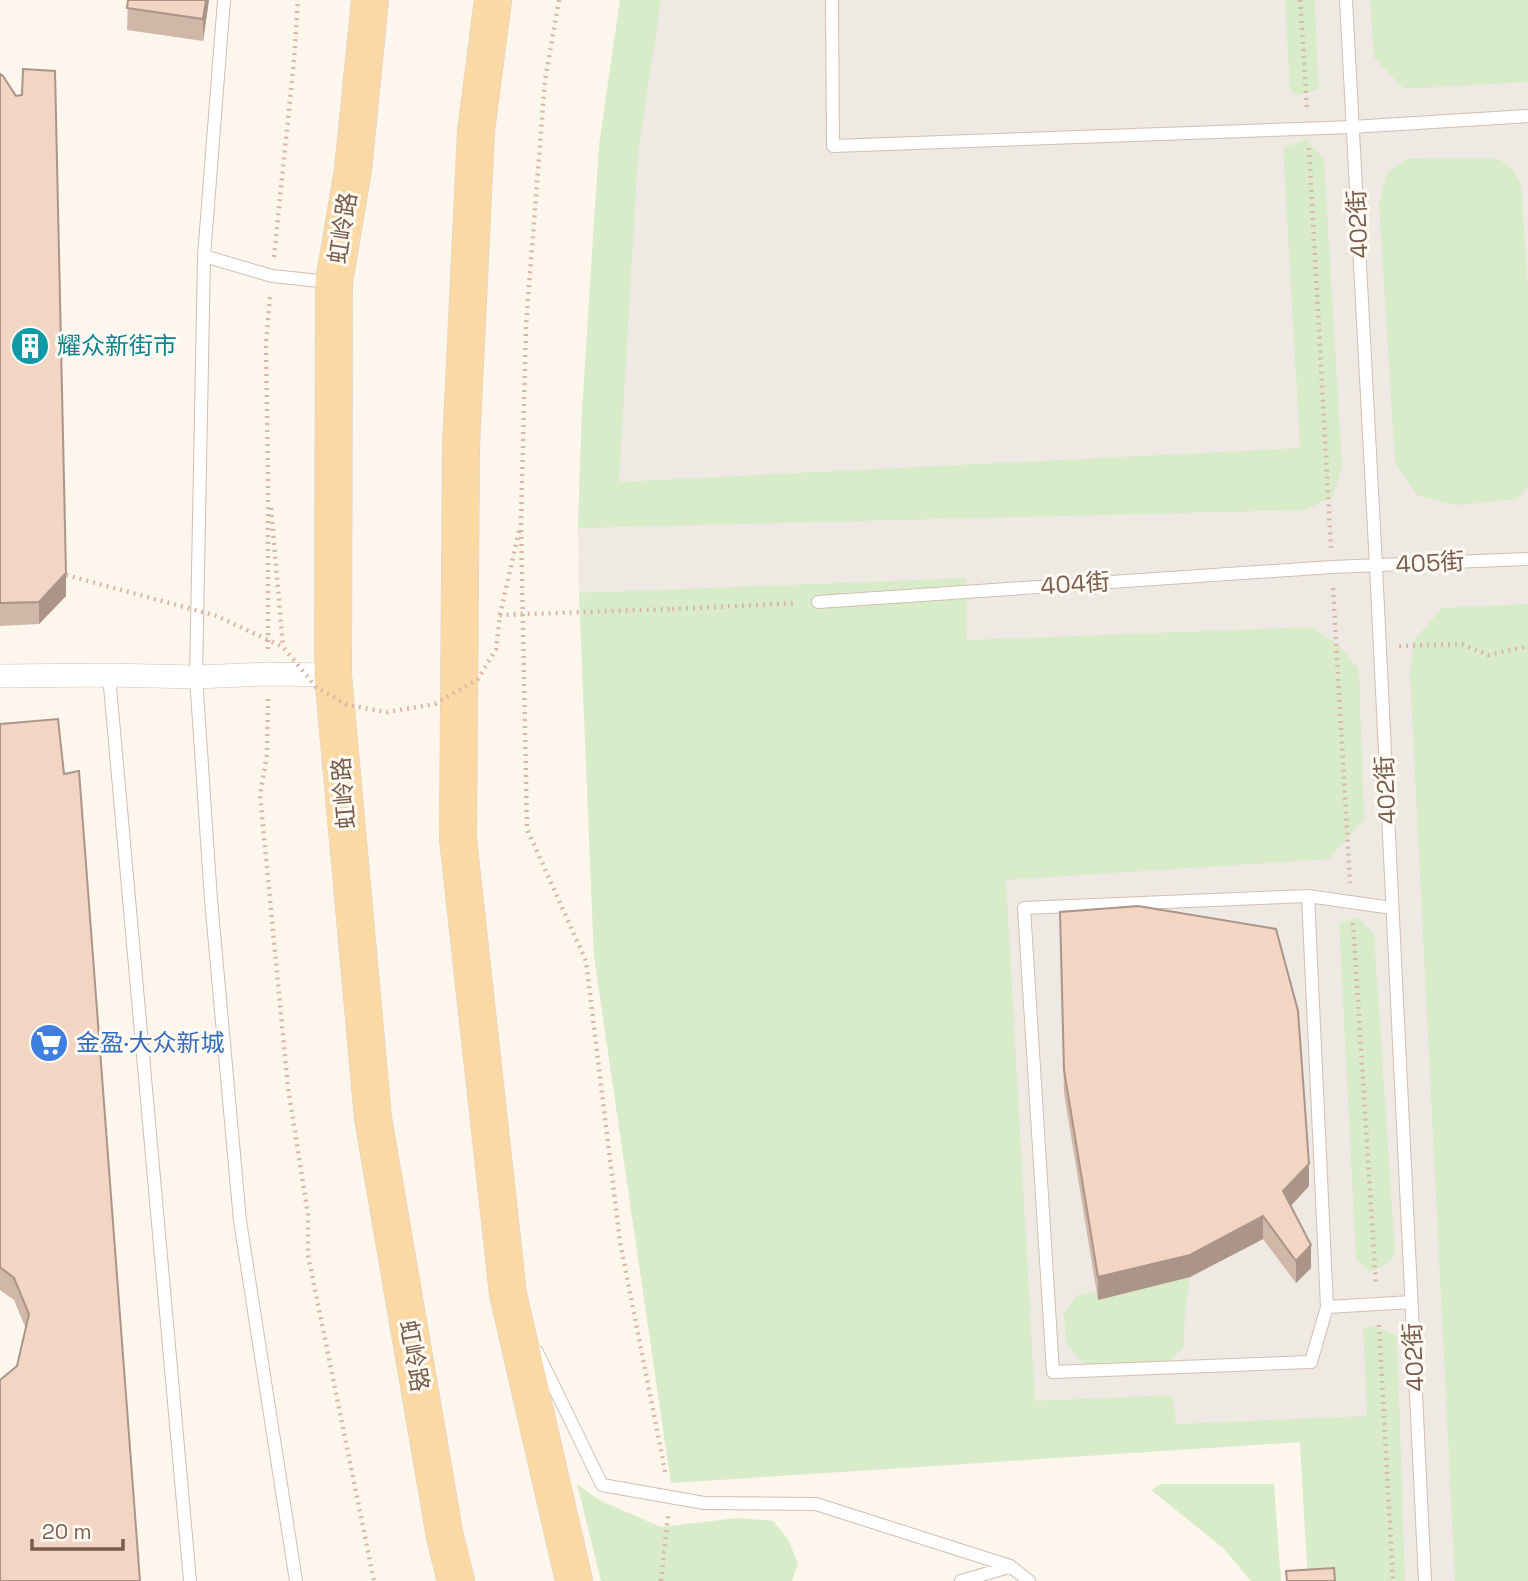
<svg xmlns="http://www.w3.org/2000/svg" width="1528" height="1581" viewBox="0 0 1528 1581" font-family="'Space Grotesk','Noto Sans SC',sans-serif">
	<rect width="100%" height="100%" fill="#fdf6ec"/>
	<path fill="#efe9e4" d="M621 0H1528V1581H1308L1300 1442 671 1483 594 956 579 593 578 528 582 410Z"/>
	<path fill="#d8ecc9" d="M620 0H661L638 154 619 482 1300 448 1283 148 1307 139 1324 160 1342 466 1333 496 1306 510 578 528 582 410 599 145Z
		M1285 0H1315L1318 89 1297 96 1290 89Z
		M1370 0H1528V82L1404 89 1374 58Z
		M1497 158 1512 168 1521 184 1528 288V487L1517 499 1457 505 1418 496 1395 463 1379 204 1387 173 1407 159Z
		M966 578 967 640 1313 627 1339 646 1359 669 1364 820 1329 859 1006 880 1035 1401 1172 1395 1176 1424 1367 1416 1363 1329 1375 1326 1397 1335 1405 1581H1308L1300 1442 671 1483 594 956 579 593Z
		M1528 604V1581H1455L1410 674 1414 640 1442 608Z
		M1358 918 1374 934 1395 1253 1388 1263 1370 1272 1356 1259 1339 923Z
		M1190 1277 1186 1301 1183 1348 1165 1366 1107 1371 1082 1362 1066 1343 1064 1315 1076 1295 1097 1292 1099 1300Z
		M577 1484 599 1500 661 1527 737 1518 773 1521 788 1539 798 1564 792 1581H601Z
		M1161 1484H1274L1281 1581H1251L1223 1548 1151 1490Z"/>
	<g fill="none" stroke-linecap="round" stroke-linejoin="round">
		<defs>
			<path id="lane" d="M224 0 204 256 196 677 211 900 240 1221 296 1581
				M832 0 833 146 1352 127 1528 116
				M1346 0 1376 566 1425 1581
				M204 256 272 276 330 282
				M818 602 1332 567 1528 559
				M109 675 190 1581
				M1308 896 1327 1307
				M1392 908 1308 896 1024 908 1053 1372 1311 1362 1327 1307 1411 1302
				M537 1352 602 1485 704 1503 816 1504 1010 1566 1029 1581
				M961 1581 1009 1567"/>
			<path id="street" d="M0 676 109 675 196 677 268 674 333 675"/>
			<path id="primary" d="M370 0 353 170 334 282 333 675 373 1118 445 1537 456 1581
				M493 0 476 131 461 447 458 839 508 1294 574 1581"/>
		</defs>
		<use href="#lane" stroke="#d1beb0" stroke-width="14"/>
		<use href="#street" stroke="#d1beb0" stroke-width="24"/>
		<use href="#primary" stroke="#dad1cd" stroke-width="38"/>
		<path stroke="#d9b8a5" stroke-width="4.5" stroke-dasharray="2 5" stroke-linecap="butt" d="M559 0 545 80 526 325 521 524 527 829 586 961 620 1242 666 1476
			M1300 0 1307 107
			M1309 148 1331 548
			M274 257 294 60 298 0
			M271 508 283 647
			M1333 588 1350 883
			M672 609 797 603
			M500 615 519 531
			M1399 646 1462 644 1488 655 1528 646
			M268 649V479L266 343 270 297
			M268 699 267 754 260 795 288 1088 308 1214V1255L374 1581
			M1353 923 1376 1285
			M1379 1325 1393 1581
			M661 1581 668 1516"/>
		<use href="#lane" stroke="#fff" stroke-width="12"/>
		<use href="#street" stroke="#fff" stroke-width="23"/>
		<use href="#primary" stroke="#fbd9a5" stroke-width="37"/>
		<path stroke="#d9b8a5" stroke-width="4.5" stroke-dasharray="2 5" stroke-linecap="butt" d="M66 575 217 616 283 647 316 687 347 705 387 712 435 704 478 679 496 649 500 615 672 609"/>
	</g>
	<path fill="#d1b7a8" d="M128 0H209L203 41 127 30Z
		M0 74 66 596 39 624 0 626Z
		M0 724 140 1581 17 1366 26 1329 14 1300 0 1290Z
		M1060 912 1309 1186 1291 1206 1311 1268 1296 1283 1263 1239 1190 1277 1098 1300 1064 1093Z"/>
	<path fill="#aa9588" d="M206 0H209L203 41V19Z
		M66 573V596L39 624V602Z
		M1309 1164V1186L1283 1214V1191Z
		M1263 1216V1239L1190 1277 1098 1300V1277Z
		M1311 1245V1268L1296 1283V1261Z"/>
	<path fill="#f3d5c3" stroke="#aa9588" stroke-width="2" d="M128 0H206L203 19 127 8Z
		M23 69 55 71 66 573 39 602 0 603V74L3 76 16 96 22 95Z
		M58 719 64 774 79 771 140 1581H0V1380L17 1366 29 1314 14 1278 0 1267V724Z
		M1138 906 1276 929 1298 1011 1309 1164 1283 1191 1311 1245 1296 1261 1263 1216 1190 1255 1098 1277 1064 1070 1060 912Z
		M1334 1568 1335 1581H1287L1286 1571Z"/>
	<defs>
		<symbol id="building-disc" viewBox="-11 -11 22 22"><circle r="9.5" fill="#0f9aa8" stroke="#fffaf3"/><path d="M-4-6H4V6H1V3H-1V6H-4ZM-2.5-4.3h1.7v1.8h-1.7ZM.8-4.3h1.7v1.8H.8ZM-2.5-1h1.7V.8h-1.7ZM.8-1h1.7V.8H.8Z" fill="#fff"/></symbol>
		<symbol id="supermarket-disc" viewBox="-11 -11 22 22"><circle r="9.5" fill="#3f7fe0" stroke="#fffaf3"/><path d="M-6-5.5h2.5l.6 2H6L4.5 2H-2.5L-4.4-4H-6ZM-1.5 3.2a1.3 1.3 0 1 0 .1 0ZM3 3.2a1.3 1.3 0 1 0 .1 0Z" fill="#fff"/></symbol>
	</defs>
	<g fill-rule="evenodd">
		<use href="#building-disc" x="8" y="324" width="44" height="44"/>
		<use href="#supermarket-disc" x="27" y="1021" width="44" height="44"/>
	</g>
	<g text-anchor="middle" stroke-width="6" stroke-linejoin="round" paint-order="stroke">
		<g font-size="24" fill="#7a5c4d" stroke="#fffaf3">
			<text transform="translate(1358 224) rotate(-93)" y="8">402街</text>
			<text transform="translate(343 228) rotate(-81)" y="8">虹岭路</text>
			<text transform="translate(1430 563) rotate(-3)" y="8">405街</text>
			<text transform="translate(1075 584) rotate(-4)" y="8">404街</text>
			<text transform="translate(1386 790) rotate(-93)" y="8">402街</text>
			<text transform="translate(344 793) rotate(-95)" y="8">虹岭路</text>
			<text transform="translate(414 1356) rotate(80)" y="8">虹岭路</text>
			<text transform="translate(1414 1357) rotate(-93)" y="8">402街</text>
		</g>
		<g font-size="24" fill="#0d838f" stroke="#fffaf3" text-anchor="start">
			<text x="57" y="354">耀众新街市</text>
		</g>
		<g font-size="24" fill="#366cbe" stroke="#fffaf3" text-anchor="start">
			<text x="76" y="1051">金盈·大众新城</text>
		</g>
	</g>
	<path d="M32 1539v10h91v-10" fill="none" stroke="#7a5c4d" stroke-width="3.5"/>
	<text x="42" y="1539" font-size="21" fill="#7a5c4d" stroke="#fffaf3" stroke-width="5" paint-order="stroke">20 m</text>
</svg>
